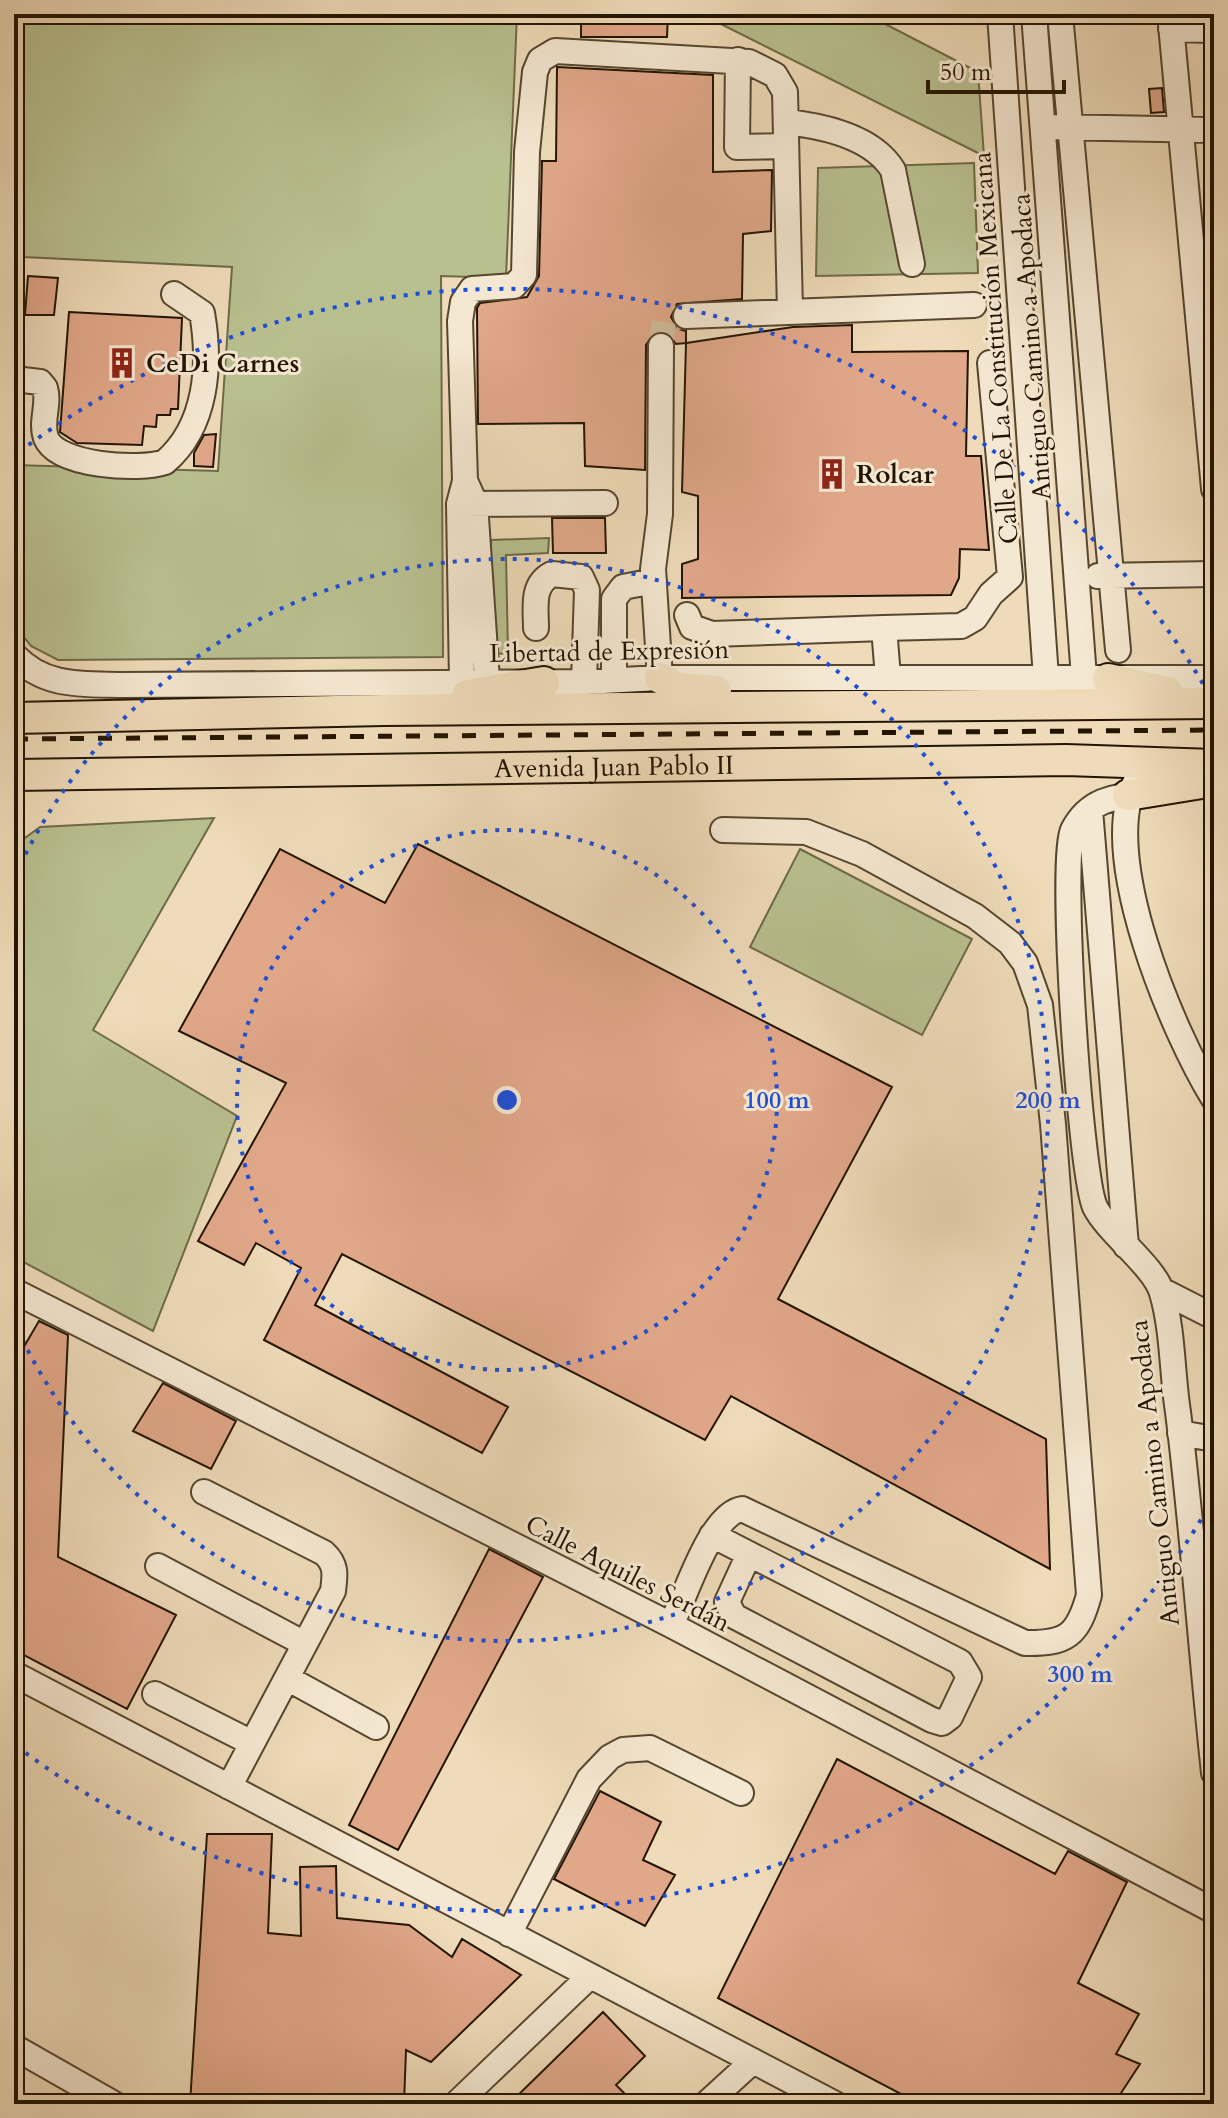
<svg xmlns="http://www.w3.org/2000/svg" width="1228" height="2118" viewBox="0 0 1228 2118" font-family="Cardo,serif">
	<rect width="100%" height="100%" fill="#efdbb9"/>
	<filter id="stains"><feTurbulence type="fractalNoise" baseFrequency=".0025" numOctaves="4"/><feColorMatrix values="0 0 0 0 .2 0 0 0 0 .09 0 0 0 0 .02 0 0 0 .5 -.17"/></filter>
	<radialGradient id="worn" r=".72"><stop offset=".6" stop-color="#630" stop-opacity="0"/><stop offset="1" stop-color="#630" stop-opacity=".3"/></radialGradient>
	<path fill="#b9c090" stroke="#6e6a48" stroke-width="2" d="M18 14H517L506 278 441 276 443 657 58 660 31 646 14 625V465L218 471 232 267 23 257Z
		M701 14H866L978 72 984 156Z
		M974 163 978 273 816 276 818 168Z
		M549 538 548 553 506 555 508 654 490 653 491 540Z
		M214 818 93 1030 237 1116 153 1331 14 1257V846L40 827Z
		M800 849 972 939 922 1035 750 947Z"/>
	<path fill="#e1a789" stroke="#231401" stroke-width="2" d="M581 14H668L667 37H581Z
		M557 67 713 75V172L772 170 771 231 743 234 742 299 677 304 671 317 678 329 686 331V343L793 327 852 325V352L968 351 966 456H981L989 550 960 549 959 578 951 595 682 598V564L698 559V496L682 492 686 343 676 344 668 333H654L646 345 645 470 585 466 584 423 478 424 477 308 480 303 527 297 539 276 542 161H556Z
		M1162 88 1164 112 1151 113 1149 89Z
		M28 276 58 278 54 315H25Z
		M69 312 182 318 178 409H171L170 415H157L156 427 144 426 142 445 77 443 60 432Z
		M216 434 213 467 194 466V453L204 435Z
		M552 518H605L606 553H553Z
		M418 844 892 1087 778 1299 1046 1439 1050 1569 731 1396 705 1440 342 1254 315 1305 508 1407 482 1453 264 1340 301 1268 256 1243 244 1265 198 1241 286 1083 179 1031 280 849 385 903Z
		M39 1321 68 1335 58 1557 176 1615 127 1709 14 1650V1350H22Z
		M163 1383 236 1421 211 1469 133 1431Z
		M489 1549 543 1577 398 1850 349 1825Z
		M837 1759 1055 1874 1068 1851 1127 1882 1078 1983 1139 2014 1116 2054 1140 2064 1121 2093 1144 2104H920L718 1998Z
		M600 1791 661 1822 643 1860 675 1875 645 1926 554 1879Z
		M207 1834H272L268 1933 301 1936 300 1867 336 1866 337 1918 409 1925 452 1957 462 1939 521 1975 431 2062 406 2050 404 2104H190Z
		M603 2012 645 2056 616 2085 635 2104H509Z"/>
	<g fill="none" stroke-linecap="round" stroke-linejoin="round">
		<path stroke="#d0bd9d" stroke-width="24" stroke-dasharray="24 12" stroke-linecap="butt" d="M661 346 664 321 686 316"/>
		<defs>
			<path id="minor" d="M1000 14 1046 678
				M1034 14 1084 677
				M1060 14 1118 650
				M1170 14 1214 489
				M1171 29 1214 30
				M738 60 737 147 786 146
				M786 122C823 126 872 136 893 170L912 264
				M1053 127 1214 130
				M686 316 974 305
				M14 379 40 382 45 388C50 404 40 422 46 438 57 466 140 471 165 462 207 426 211 364 202 313L174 294
				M466 483 475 503 487 680
				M462 504 605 503
				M1098 576 1214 574
				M687 615 692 627 712 634 884 628 888 677
				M536 628C536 607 531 585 552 574L581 577 587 590 584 682
				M884 628 961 626 975 618 991 594 1010 577 990 363
				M14 655C44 687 80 684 121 685L584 682 660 678H1214
				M660 678 653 569 660 514 661 346
				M614 680V599L623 587 654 581
				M462 681 459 504 465 481 460 321 463 302 472 289 514 286 524 275 527 152 535 72 540 60 555 51 749 62 775 75 785 92 790 312
				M1136 781C1097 854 1173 1033 1214 1099
				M1144 795C1114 795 1088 801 1073 830 1059 857 1080 1175 1095 1207 1108 1233 1155 1267 1162 1293 1173 1330 1172 1374 1178 1412 1193 1532 1201 1653 1214 1773
				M1090 810 1126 1246
				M1161 1290 1214 1317
				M14 1291 671 1625 1214 1911
				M1180 1433 1214 1439
				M204 1492 324 1553C337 1565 335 1575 333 1591L229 1787
				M712 1535 960 1662 969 1677 950 1717 942 1723 932 1720 734 1616 727 1602 749 1554
				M158 1566 305 1644
				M671 1625C685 1598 710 1514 742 1509L1025 1643C1067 1644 1078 1635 1089 1595L1053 1124 1040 1005 1025 963 1010 943 975 916 862 854 806 832 723 830
				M14 1674 835 2104
				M287 1678 376 1727
				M155 1694 252 1743
				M509 1934 589 1779 610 1757 623 1750 650 1748 741 1793
				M14 2047 114 2104
				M456 2104 590 1976
				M706 2104 753 2061"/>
			<g id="major">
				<path d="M660 678 678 688 716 691"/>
				<path d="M1108 679 1167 692"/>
				<path d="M467 695 544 682"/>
				<path d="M14 718 384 710 1214 703"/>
				<path id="s1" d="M14 775 1066 760 1214 765"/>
				<path d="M1128 795 1214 781"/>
			</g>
		</defs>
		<use href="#minor" stroke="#56462f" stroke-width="28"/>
		<use href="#major" stroke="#231401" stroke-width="34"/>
		<use href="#minor" stroke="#f5e8d2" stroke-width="24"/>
		<use href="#major" stroke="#efdbb9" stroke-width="30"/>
		<path stroke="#231401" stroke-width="5" stroke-dasharray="14 14" stroke-linecap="butt" d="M14 739 1214 730"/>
	</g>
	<g fill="none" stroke="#1d4ed8" stroke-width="4" stroke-dasharray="4 8">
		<circle cx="507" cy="1100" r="270"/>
		<path d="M15 876A541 541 0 1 1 15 1324"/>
		<path d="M1213 1499A811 811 0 0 1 19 1748M19 452A811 811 0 0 1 1213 701"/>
	</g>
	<defs>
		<symbol id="building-bare" viewBox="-9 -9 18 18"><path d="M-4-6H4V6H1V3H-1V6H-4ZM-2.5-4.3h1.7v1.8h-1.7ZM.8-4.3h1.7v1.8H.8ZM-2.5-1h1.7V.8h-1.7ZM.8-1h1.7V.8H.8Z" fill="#8f2418" stroke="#f5e8d2" stroke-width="2.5" paint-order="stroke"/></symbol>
	</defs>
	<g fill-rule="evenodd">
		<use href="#building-bare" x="100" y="341" width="44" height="44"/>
		<use href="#building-bare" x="810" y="452" width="44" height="44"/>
	</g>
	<g text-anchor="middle" stroke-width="6" stroke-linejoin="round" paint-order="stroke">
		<g font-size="26" fill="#231401" stroke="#f5e8d2">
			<text transform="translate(1031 347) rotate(-94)" y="9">Antiguo Camino a Apodaca</text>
			<text transform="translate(995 348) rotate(-94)" y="9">Calle De La Constitución Mexicana</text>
			<text transform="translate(609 651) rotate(-1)" y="9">Libertad de Expresión</text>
			<text dy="9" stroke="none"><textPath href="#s1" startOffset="600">Avenida Juan Pablo II</textPath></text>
			<text transform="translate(1154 1473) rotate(-96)" y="9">Antiguo Camino a Apodaca</text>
			<text transform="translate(628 1573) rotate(27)" y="9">Calle Aquiles Serdán</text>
		</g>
		<g font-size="26" font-weight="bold" fill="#231401" stroke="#f5e8d2" text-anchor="start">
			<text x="146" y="372">CeDi Carnes</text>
			<text x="856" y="483">Rolcar</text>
		</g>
	</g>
	<circle cx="507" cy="1100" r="12" fill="#1d4ed8" stroke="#f5e8d2" stroke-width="4"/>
	<g font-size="24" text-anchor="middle" font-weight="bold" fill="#1d4ed8" stroke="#f5e8d2" stroke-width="6" stroke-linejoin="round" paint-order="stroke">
		<text x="777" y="1108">100 m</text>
		<text x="1048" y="1108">200 m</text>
		<text x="1080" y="1682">300 m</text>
	</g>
	<rect width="1228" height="2118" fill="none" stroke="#efdbb9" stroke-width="48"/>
	<rect x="16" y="16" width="1196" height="2086" fill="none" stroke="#231401" stroke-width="4"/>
	<rect x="24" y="24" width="1180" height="2070" fill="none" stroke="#231401" stroke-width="2"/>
	<path d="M928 80v12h136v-12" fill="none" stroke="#231401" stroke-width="4"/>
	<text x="940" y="80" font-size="24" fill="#231401" stroke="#f5e8d2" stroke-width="6" paint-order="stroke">50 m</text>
	<rect width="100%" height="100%" filter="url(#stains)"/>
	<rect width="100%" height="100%" fill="url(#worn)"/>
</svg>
